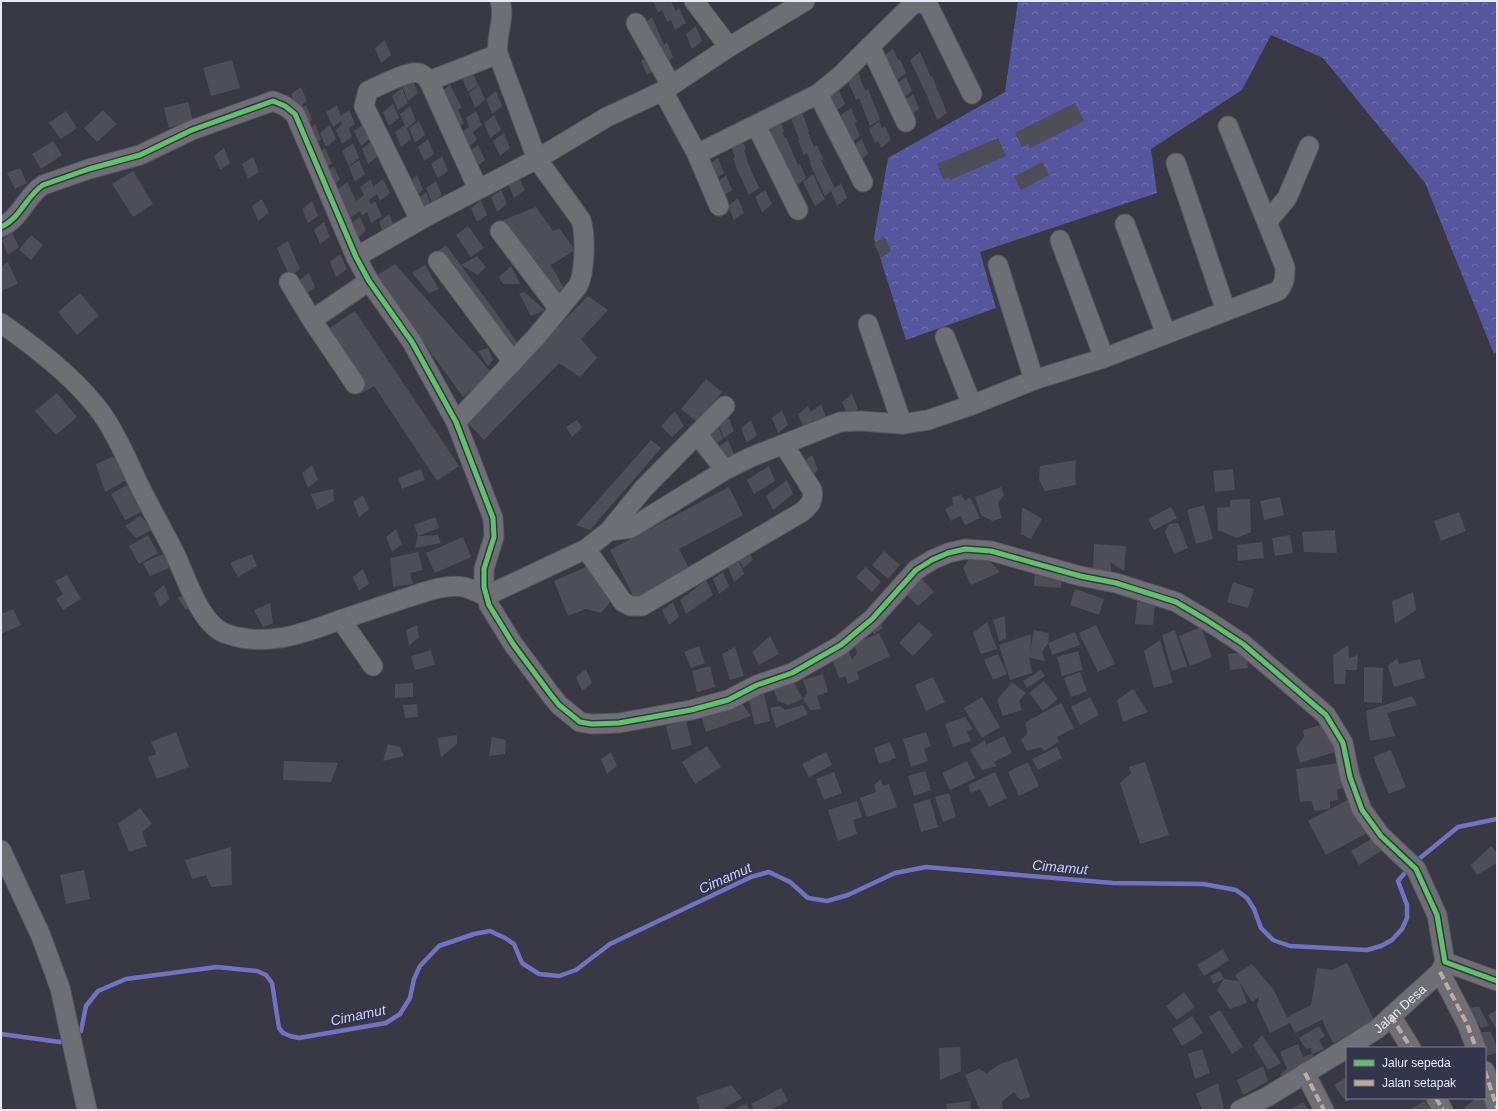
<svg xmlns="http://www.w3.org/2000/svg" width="1498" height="1111" viewBox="0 0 1498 1111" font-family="Helvetica,sans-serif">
	<defs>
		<pattern id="forest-crowns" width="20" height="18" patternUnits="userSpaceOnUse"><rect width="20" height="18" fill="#55569e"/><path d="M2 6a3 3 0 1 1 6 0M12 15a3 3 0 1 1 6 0" fill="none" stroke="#6d6eac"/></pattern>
	</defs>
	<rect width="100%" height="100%" fill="#383945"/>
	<path fill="url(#forest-crowns)" d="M1018 1H1497V351L1494 354 1425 183 1323 58 1271 35 1242 90 1151 149 1157 193 980 252 996 308 906 340 874 238 888 158 1005 92Z"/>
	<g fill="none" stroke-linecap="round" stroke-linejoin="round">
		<path stroke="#7073c1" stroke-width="4.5" d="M1414 863 1458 827 1497 819
			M1 1034 60 1042 68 1038
			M74 1035 81 1031 86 1006 98 991 126 979 217 967 257 971 266 975 272 983 279 1028 283 1033 290 1036 299 1038 386 1023 400 1014 410 998 414 979 420 966 439 946 474 934 490 931 505 938 514 944 522 963 539 974 559 976 576 970 610 944 751 877 769 872 790 882 808 898 827 901 848 895 895 873 926 867 1113 883 1203 884 1236 890 1247 898 1254 909 1261 928 1273 940 1290 946 1367 950 1381 946 1392 940 1402 929 1407 918V905L1398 881 1409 868"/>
	</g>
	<path fill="#4d4e58" d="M653 1H666L667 3 671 1 676 11 679 8 686 23 675 30 671 20 667 22 662 10 658 13Z
		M652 17 664 45 667 42 673 57 663 65 642 25Z
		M696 26 702 41 692 49 686 34Z
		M385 40 391 55 381 63 375 48Z
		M893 49 898 60 900 59 906 73 896 81 883 57Z
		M920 52 931 77 932 76 947 113 937 120 928 98 910 60Z
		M651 53 657 68 647 75 641 61Z
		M232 60 240 88 211 96 203 68Z
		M856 66 865 91 868 89 880 119 870 126 859 98 856 100 845 74Z
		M472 70 478 85 468 92 462 78Z
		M906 77 912 91 902 99 896 84Z
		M412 78 418 93 408 101 402 86Z
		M450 85 462 108 458 110 464 123 454 131 440 93Z
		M479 85 485 100 475 108 469 93Z
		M301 87 307 101 297 109 291 94Z
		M402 88 408 103 398 110 392 96Z
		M839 90 845 104 835 112 829 97Z
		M496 91 502 106 492 114 486 99Z
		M913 94 919 109 909 116 902 102Z
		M188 102 193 121 169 128 164 108Z
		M1075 103 1084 121 1030 148 1028 144 1022 147 1015 133Z
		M393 104 399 118 389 126 383 112Z
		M306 105 312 120 302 127 295 113Z
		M337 105 341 116 349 110 355 124 349 129 352 137 342 144 336 130 342 124 341 121 333 127 326 112Z
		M799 105 809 131 799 139 789 113Z
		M410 106 416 121 407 128 411 139 401 147 395 132 405 125 400 114Z
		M851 108 857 122 855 124 860 136 850 144 841 115Z
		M103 110 117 124 97 142 84 128Z
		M66 111 77 128 61 139 49 123Z
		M476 111 482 125 473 132 477 140 467 148 460 133 469 127 466 118Z
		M494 115 501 130 490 138 484 123Z
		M778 116 784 131 782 133 785 138 786 137 798 165 800 164 806 178 796 186 790 173 788 174 769 134 771 132 768 124Z
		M419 121 425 135 415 143 409 128Z
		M879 121 882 128 885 126 891 140 881 148 878 141 875 143 869 129Z
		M365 123 371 138 361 146 354 131Z
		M315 124 321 139 311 147 305 132Z
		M330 125 336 139 326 147 320 133Z
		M808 132 814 147 817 145 823 159 821 160 835 188 841 183 847 198 837 206 831 191 825 196 810 164 811 163 807 153 804 155 798 140Z
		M504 133 510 148 500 156 493 141Z
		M739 134 746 149 744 150 749 166 759 188 749 195 737 169 733 158 735 157 729 142Z
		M998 138 1006 156 950 180 949 177 943 179 937 164Z
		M428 139 434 154 424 161 418 147Z
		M862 139 868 154 858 162 852 147Z
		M53 141 62 155 41 169 32 154Z
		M372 141 378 156 368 164 362 149Z
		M353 143 359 158 349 166 342 151Z
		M478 145 485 160 475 168 468 153Z
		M224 148 230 163 220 170 214 156Z
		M325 148 332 163 322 170 315 156Z
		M442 156 448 171 438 178 431 164Z
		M253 157 259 172 248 179 242 164Z
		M718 158 724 173 714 180 708 166Z
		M359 160 365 174 355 182 349 167Z
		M1042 162 1049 175 1021 190 1014 177Z
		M334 166 340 180 330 188 324 173Z
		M20 168 27 183 15 189 7 173Z
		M133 171 153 204 133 217 112 184Z
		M813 174 820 190 815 193 820 190 825 199 815 206 803 182Z
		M417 175 423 190 414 198 407 183Z
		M726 175 732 190 722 197 716 183Z
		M518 176 525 190 514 198 508 183Z
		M371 179 373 187 383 179 390 193 380 201 377 194 369 200 371 205 375 201 382 216 371 223 367 212 362 216 360 211 350 218 337 190 347 182 356 201 364 195 360 187Z
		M436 181 442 195 432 203 426 188Z
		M501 190 507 204 497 212 491 197Z
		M765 190 772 204 762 212 755 197Z
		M426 192 432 207 422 214 416 200Z
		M738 198 744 213 734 220 728 206Z
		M262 199 269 213 258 221 252 206Z
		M481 200 487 215 477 222 471 208Z
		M312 201 318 216 308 223 302 209Z
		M536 207 553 231 559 228 575 250 551 265 567 294 557 303 496 223Z
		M389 214 395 229 385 237 379 222Z
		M360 217 366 231 356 239 350 224Z
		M324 222 330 237 320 244 314 230Z
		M468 226 484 248 471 257 456 235Z
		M12 233 19 247 8 255 2 240Z
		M31 235 43 245 31 260 19 250Z
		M884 236 891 251 881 258 874 244Z
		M288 241 300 269 290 277 277 248Z
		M446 245 521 347 511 354 437 252Z
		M340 254 347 269 336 277 330 262Z
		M477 256 486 267 478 275 461 265Z
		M8 262 18 284 1 291V266Z
		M395 264 492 373 463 397 376 276Z
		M425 265 439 289 429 293 412 273Z
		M511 266 520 284H503L499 277Z
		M309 273 315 287 305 295 298 281Z
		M524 292 545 310 531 316 519 293Z
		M80 293 99 316 77 335 58 312Z
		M588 296 608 310 581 339 597 358 580 377 559 363 484 440 466 421Z
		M355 311 459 466 437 481 374 386 362 393 322 333Z
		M488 348 493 360 488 366 478 351Z
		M706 379 722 392 697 422 681 409Z
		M57 393 77 417 56 435 35 411Z
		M852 394 858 409 848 416 842 402Z
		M821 404 827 419 816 425 814 420 804 428 798 414 808 406 811 412Z
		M782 410 788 425 778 433 772 418Z
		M675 411 684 426 672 437 661 426Z
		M728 416 734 431 724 438 718 424Z
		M577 420 582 428 572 437 566 427Z
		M751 420 757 435 747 443 741 428Z
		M717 424 723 439 713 446 707 432Z
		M651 440 661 448 590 530 576 525Z
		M728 440 734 454 724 462 718 447Z
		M119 454 130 478 105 492 96 464Z
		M812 455 818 470 808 478 802 463Z
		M1076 460 1075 474 1076 485 1045 491 1039 480 1040 466Z
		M312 465 318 480 308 488 302 473Z
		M769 466 775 481 754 494 747 480Z
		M421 469 425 480 402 489 398 478Z
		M1233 469 1235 490 1215 492 1213 471Z
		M787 480 793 494 773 510 766 496Z
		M127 485 141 512 125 520 111 494Z
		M729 487 743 515 679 549 692 574 637 603 610 550Z
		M1001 487 1004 495 998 503 1002 518 992 521 981 515 975 497Z
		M333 489 334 501 317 510 311 494Z
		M363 495 369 509 359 517 353 502Z
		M961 495 965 501 970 497 980 518 965 525 961 516 951 521 945 509 953 505 952 497Z
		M1280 497 1284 515 1264 520 1260 501Z
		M1250 499 1251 532 1237 538 1218 530 1217 508 1230 507V500Z
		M1204 505 1213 539 1196 544 1187 510Z
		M1022 507 1042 519 1031 539 1021 534Z
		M1171 507 1177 518 1154 530 1148 519Z
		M1459 512 1466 531 1441 541 1434 521Z
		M140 516 154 529 136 538 125 526Z
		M435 517 439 528 418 536 438 535 441 543 415 548 418 536 414 525Z
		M1178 523 1188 548 1174 554 1165 532 1169 524Z
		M396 529 402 544 392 552 386 537Z
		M1335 530 1337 553 1304 552 1302 532Z
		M148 535 158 553 139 564 129 546Z
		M1290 535 1293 553 1275 556 1272 538Z
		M463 537 471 557 435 573 426 553Z
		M1262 542 1264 558 1238 561 1237 545Z
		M1094 544 1126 546 1124 571 1110 562 1112 574 1093 569Z
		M746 545 753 560 743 568 736 553Z
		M884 551 900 565 888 579 872 565Z
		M418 552 423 570 410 573 413 584 393 587 390 558Z
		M165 553 169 568 150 576 143 563Z
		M252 554 257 566 238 577 230 563Z
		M986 557 1000 572 971 585 963 568 969 559Z
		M738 559 744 574 734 582 728 567Z
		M588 566 597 576 611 601 601 613 586 609 568 616 554 581Z
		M866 567 881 582 872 592 856 577Z
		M363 569 369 584 359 591 353 577Z
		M723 572 729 586 719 594 713 579Z
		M1035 573 1062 574 1061 588 1034 586Z
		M67 575 81 599 63 610 56 599 63 594 55 581Z
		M921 578 934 592 918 606 905 593Z
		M706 580 713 595 686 614 680 600Z
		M1233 582 1254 589 1248 608 1227 602Z
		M164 585 170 599 160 607 154 593Z
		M1075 589 1104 599 1099 615 1070 605Z
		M1413 592 1416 610 1395 624 1392 601Z
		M187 593 194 604 186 610 178 598Z
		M673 602 679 617 669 625 662 610Z
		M1137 602 1155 603 1153 625 1135 624Z
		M270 603 273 623 263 627 254 610Z
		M13 609 21 625 1 634V614Z
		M1005 616 1006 639 999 641 993 620Z
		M879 621 883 628 874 634 870 628Z
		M919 622 933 635 913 656 899 643Z
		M987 622 997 649 981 654 973 633Z
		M417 625 419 637 409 646 406 630Z
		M1096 625 1115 664 1098 672 1079 633Z
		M1201 627 1212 657 1190 666 1179 636Z
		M1034 630 1049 633 1048 643 1042 652 1045 661 1029 658 1032 673 1010 680 999 645 1031 634 1030 653Z
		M1175 630 1187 666 1172 671 1162 635Z
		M1075 632 1080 645 1052 655 1048 643Z
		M879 633 890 656 857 672 859 679 848 684 845 676 839 678 831 657 848 650 852 660 857 653 854 644Z
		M770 636 779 654 759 665 752 652Z
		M1160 640 1173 683 1154 688 1144 651Z
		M1348 645 1349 658 1358 655 1357 670H1346L1345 684H1334L1333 655Z
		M699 646 705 663 691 668 684 652Z
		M735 647 744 676 730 680 722 654Z
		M431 650 435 665 415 670 411 656Z
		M1078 651 1083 670 1062 676 1057 657Z
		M1246 652 1248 668 1230 670 1228 654Z
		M998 654 1007 674 993 680 984 660Z
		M1397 658 1399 664 1420 659 1425 678 1394 687 1388 666Z
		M710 666 715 687 697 692 692 671Z
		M1364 667 1383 668 1382 703 1364 702Z
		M586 669 592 683 582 691 576 677Z
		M1041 670 1045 676 1027 688 1023 681Z
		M1080 672 1087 691 1071 697 1064 678Z
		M823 674 828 692 817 696 821 709 811 710 803 699 807 693 803 680Z
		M933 677 945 702 926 711 915 685Z
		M792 680 803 699 788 705 778 701 773 688Z
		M1044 681 1058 699 1043 711 1029 693Z
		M1012 682 1026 693 1019 701 1022 710 1003 716 997 700Z
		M413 683V697L395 698V684Z
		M1133 689 1148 712 1123 722 1117 700Z
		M764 693 770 721 755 725 748 697Z
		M1412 696 1417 705 1387 713 1395 736 1370 741 1366 711Z
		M982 697 1000 727 982 738 964 708Z
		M1090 697 1099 715 1080 725 1071 707Z
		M739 699 751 716 706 732 700 713Z
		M1061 703 1074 728 1057 737 1059 742 1044 751 1041 747 1027 751 1021 740 1027 734 1026 722Z
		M417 704 418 717 405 718 403 705Z
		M803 705 808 714 776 728 770 708 780 706 785 710Z
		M965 717 973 729 967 731 971 741 953 747 945 724Z
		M686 720 692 745 672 750 666 726Z
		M1327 723 1335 752 1300 763 1296 748 1304 737 1303 730Z
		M176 732 189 767 157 779 148 757 156 754 151 742Z
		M926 732 931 746 924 749 928 761 911 767 903 739Z
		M457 735V744L441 757 437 738Z
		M1004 736 1012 753 994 762 997 766 982 770 970 750 985 740 986 745Z
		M492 737 506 740 505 754 489 756Z
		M890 742 896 758 879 764 874 748Z
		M388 744 400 747 404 756 383 761Z
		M707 746 721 767 695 784 682 762Z
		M1057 747 1062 758 1038 770 1032 759Z
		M1391 750 1406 787 1389 794 1373 757Z
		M611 752 617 766 607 774 601 759Z
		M826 752 832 765 809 777 802 764Z
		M284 761 338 763 331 782 283 780Z
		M967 761 975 778 950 790 942 773Z
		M1028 762 1039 786 1019 796 1008 772Z
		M1145 762 1169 835 1140 844 1120 783 1131 773 1129 767Z
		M1339 763 1342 788 1337 789 1338 800 1330 801V809L1315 811 1311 801 1300 802 1296 769Z
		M925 771 931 790 914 796 908 776Z
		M834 772 842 793 824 800 816 779Z
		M995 772 1007 798 989 807 980 789 971 793 968 785Z
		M881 779 883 786 889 784 897 807 867 817 860 798 876 792 874 785Z
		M949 793 956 817 943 822 935 797Z
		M930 799 938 827 921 832 913 804Z
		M1349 799 1367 833 1326 855 1308 821Z
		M857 801 862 817 853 820 857 834 838 841 828 810Z
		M140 808 152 824 142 832 147 846 129 852 118 824Z
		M1375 837 1383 850 1359 865 1351 851Z
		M1491 846 1497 853V863L1477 875 1471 865Z
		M231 847 232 885 211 887 206 875 192 879 185 860Z
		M84 870 90 899 66 904 60 875Z
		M1223 949 1229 960 1204 976 1197 965Z
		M1347 963 1375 1022 1333 1043 1322 1020 1295 1033 1290 1023 1270 1033 1257 1006 1259 997 1252 1002 1239 981 1247 1003 1230 1009 1217 990 1224 979 1213 984 1210 976 1220 971 1224 979 1239 981 1235 975 1252 964 1274 990 1287 1017 1311 1005 1317 968 1332 970Z
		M1184 992 1195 1007 1177 1020 1166 1006Z
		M1479 1006 1489 1026 1481 1028 1470 1008Z
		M1220 1010 1243 1047 1232 1054 1209 1017Z
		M1497 1010V1030L1488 1015Z
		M1192 1016 1203 1033 1182 1046 1172 1029Z
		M1319 1026 1325 1036 1319 1040 1324 1049 1312 1054 1311 1048 1306 1049 1299 1038Z
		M1479 1032H1491L1497 1047V1053L1486 1056 1485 1048Z
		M1262 1035 1281 1063 1268 1070 1253 1045Z
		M1298 1044 1303 1057 1312 1054 1317 1064 1285 1078 1281 1074 1287 1069 1280 1052Z
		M960 1047 961 1071 940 1080 939 1048Z
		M1202 1049 1210 1073 1195 1079 1188 1054Z
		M1017 1058 1030 1097 1020 1100 1014 1092 1002 1102 1003 1110H980L965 1075 979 1069 987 1073 998 1065Z
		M1263 1066 1268 1081 1243 1095 1237 1080Z
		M1347 1077V1098H1352L1346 1102 1334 1085Z
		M1218 1083 1224 1108 1219 1110H1202L1196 1094Z
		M731 1085 742 1098 721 1110H700L696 1097Z
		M781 1088 788 1101 771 1110H754L751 1104Z
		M1476 1098H1485L1488 1110H1466L1464 1108Z
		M970 1101 971 1110H947L946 1104Z
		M1424 1101 1431 1110H1410Z
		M1303 1102 1309 1110H1290Z
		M747 1103 749 1110H734Z"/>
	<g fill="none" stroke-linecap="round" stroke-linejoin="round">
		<defs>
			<g id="minor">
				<path d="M694 1 729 47"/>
				<path d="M636 23 671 85"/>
				<path d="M870 46 906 122"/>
				<path d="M429 81 498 54"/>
				<path d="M663 91 697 154 818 94 840 76 912 5 921 2 929 7 972 94"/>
				<path d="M818 94 863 182"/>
				<path d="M756 125 798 210"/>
				<path d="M697 154 719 206"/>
				<path d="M1176 163 1226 311"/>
				<path d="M420 220 364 106 368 91C379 86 409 70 419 73 424 74 426 78 429 81L478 189"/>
				<path d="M1267 222 1287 198 1309 146"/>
				<path d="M1125 224 1166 334"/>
				<path d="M1 227C20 219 26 196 43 185L89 169 140 155 192 130 273 101 285 106 295 114 356 257 369 281 412 342 456 422 493 518 494 537 484 569V587L489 605 513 644 551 695 559 705 580 722 592 724 619 723 691 710 728 700 757 685 792 673 841 645 872 619 916 570 932 560 948 553 965 549 991 551 1080 576 1116 583 1176 602 1208 621 1243 644 1326 715 1343 743 1350 777 1362 810 1381 836 1416 869 1437 915 1445 962 1497 981"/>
				<path d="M500 231 559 309"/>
				<path d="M1060 240 1104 358"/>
				<path d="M356 257 429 215 537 159 607 117 663 91 729 47 805 1"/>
				<path d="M438 261 513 362"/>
				<path d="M998 265 1034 380"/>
				<path d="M289 282 312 320 355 384"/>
				<path d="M312 320 369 281"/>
				<path d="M1 323C34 346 79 381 102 414 119 438 129 465 142 491 152 511 164 532 174 552 186 576 200 626 227 634 268 648 304 633 343 619 364 612 385 605 406 598 425 592 444 584 464 587 471 589 479 593 486 596L586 549 609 531 644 488 725 406"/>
				<path d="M868 324 902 424"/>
				<path d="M945 337 972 405"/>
				<path d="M456 422 537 336 578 286C585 272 586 235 581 220L537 159 498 54C495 36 506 18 500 1"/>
				<path d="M697 434 725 470"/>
				<path d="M609 531 631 528 725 470 751 457 840 422 860 421 902 424 928 420 972 405 1034 380 1104 358 1278 291C1285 283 1285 277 1285 267L1228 126"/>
				<path d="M586 549 623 602 631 606H642L802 512C810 505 814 501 812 490L784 445"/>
				<path d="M341 620 373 666"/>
				<path d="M1 850 41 936 60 988 87 1110"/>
				<path d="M1440 972 1467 1024 1476 1048"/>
				<path d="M1391 1016 1411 1048"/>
				<path id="s1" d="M1347 1048 1377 1029 1440 972 1445 962"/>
				<path d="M1485 1071 1497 1108"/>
				<path d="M1305 1073 1324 1110"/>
				<path d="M1436 1098 1443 1110"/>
				<path d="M1240 1110 1267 1097 1347 1048"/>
			</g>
		</defs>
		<use href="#minor" stroke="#555661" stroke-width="21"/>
		<use href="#minor" stroke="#6e6f74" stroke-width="19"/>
		<path stroke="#c3a89e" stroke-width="4" stroke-dasharray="8 4" stroke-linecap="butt" d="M1440 972 1467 1024 1476 1048
			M1391 1016 1411 1048
			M1485 1071 1497 1108
			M1305 1073 1324 1110
			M1436 1098 1443 1110"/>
		<defs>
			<path id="cycleway" d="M1 227C20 219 26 196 43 185L89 169 140 155 192 130 273 101 285 106 295 114 356 257 369 281 412 342 456 422 493 518 494 537 484 569V587L489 605 513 644 551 695 559 705 580 722 592 724 619 723 691 710 728 700 757 685 792 673 841 645 872 619 916 570 932 560 948 553 965 549 991 551 1080 576 1116 583 1176 602 1208 621 1243 644 1326 715 1343 743 1350 777 1362 810 1381 836 1416 869 1437 915 1445 962 1497 981"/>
		</defs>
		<use href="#cycleway" stroke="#33354a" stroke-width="8"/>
		<use href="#cycleway" stroke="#61c268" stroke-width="5"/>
	</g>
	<g text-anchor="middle" stroke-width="3.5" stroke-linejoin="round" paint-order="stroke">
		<g font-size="13" fill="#e7e9f7" stroke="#33354a">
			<text dy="5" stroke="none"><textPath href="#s1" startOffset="66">Jalan Desa</textPath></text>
		</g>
		<g font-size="14" font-style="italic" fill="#ccd0fd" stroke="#33354a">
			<text transform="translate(1060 867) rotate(5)" y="5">Cimamut</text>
			<text transform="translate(725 878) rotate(-24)" y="5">Cimamut</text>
			<text transform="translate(358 1015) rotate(-12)" y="5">Cimamut</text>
		</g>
	</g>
	<rect width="1498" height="1111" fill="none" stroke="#e7e9f7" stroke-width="4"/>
	<rect x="1346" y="1047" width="140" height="52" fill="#33354a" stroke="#7b7d8f"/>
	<rect x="1354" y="1060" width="20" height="6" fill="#61c268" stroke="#7b7d8f"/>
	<text x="1382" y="1067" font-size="12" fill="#e7e9f7">Jalur sepeda</text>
	<rect x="1354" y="1080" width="20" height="6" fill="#c3a89e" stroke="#7b7d8f"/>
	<text x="1382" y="1087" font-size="12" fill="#e7e9f7">Jalan setapak</text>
</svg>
